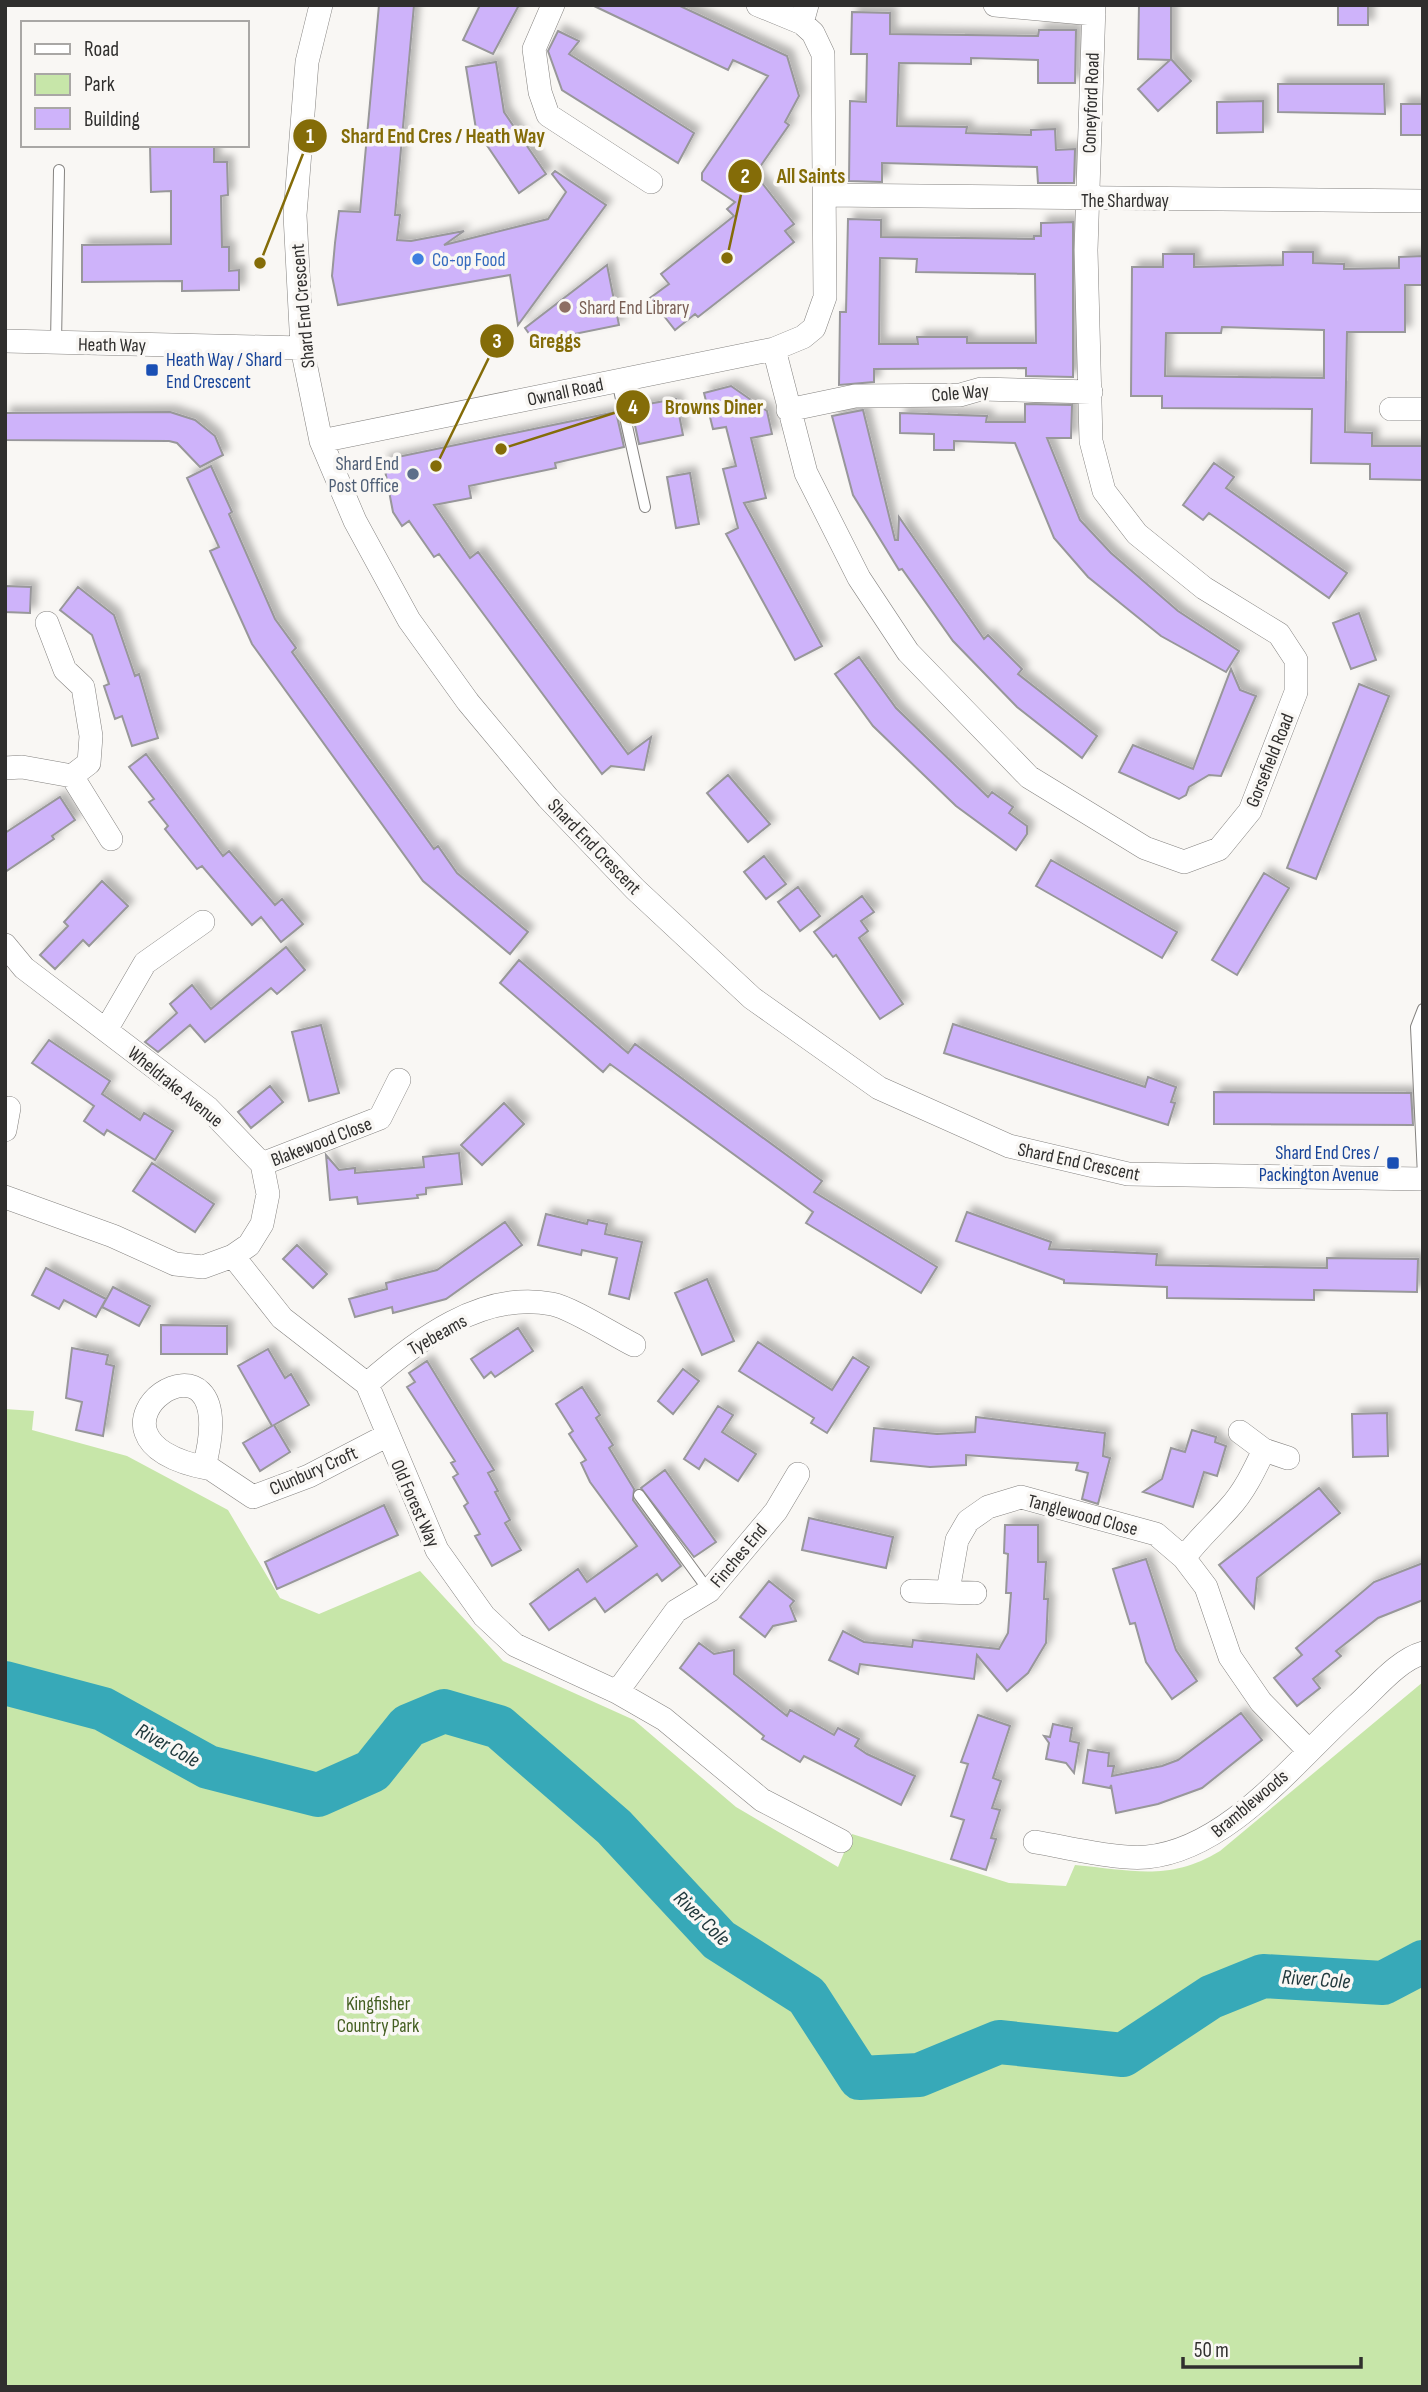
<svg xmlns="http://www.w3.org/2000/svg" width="1428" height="2392" viewBox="0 0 1428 2392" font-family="'Sofia Sans Condensed',sans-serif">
	<defs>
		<filter id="shadow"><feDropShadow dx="6" dy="-6" stdDeviation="3.5" flood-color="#0004"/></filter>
	</defs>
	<rect width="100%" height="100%" fill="#f9f7f4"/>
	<path fill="#c7e6a9" d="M5 1409 34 1411 32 1430 127 1456 228 1510 280 1598 319 1614 420 1571 503 1661 634 1720 736 1807 838 1867 852 1834 1009 1883 1066 1886 1075 1865C1132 1870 1169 1882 1220 1851L1423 1682V2387H5Z"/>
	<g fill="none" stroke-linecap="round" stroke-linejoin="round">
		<path stroke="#37a9b8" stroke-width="44" d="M5 1683 103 1709 208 1767 318 1795 372 1771 408 1726 444 1711 499 1727 614 1827 719 1940 807 1996 860 2078 919 2075 999 2042 1123 2055 1211 1997 1263 1976 1383 1983 1423 1962"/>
	</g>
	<path fill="#ceb3fa" stroke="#98979a" stroke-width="2" fill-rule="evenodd" filter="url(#shadow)" d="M379 5H414L395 215H400L397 240 411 241 464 231 444 245 548 219 566 192 552 174 555 171 606 205 518 325 510 275 338 305 332 276 335 243 339 211 360 212Z
		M480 5H519L493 54 463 40Z
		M592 5H678L787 56 799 96 785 122 789 125 755 174 794 224 785 231 794 242 698 317 695 314 675 330 650 298 669 284 661 274 734 216 727 209 735 202 702 180V173L768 76 733 60 728 70Z
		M1139 5H1171V59L1191 81 1158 111 1138 89 1170 60 1138 59Z
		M1338 5H1368V25H1338Z
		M852 12 890 13V34L1038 36 1039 30H1076L1075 83H1038V60L971 58V64L899 63 897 126 967 127 966 133 1031 135V130L1055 129 1056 150 1075 149 1074 183H1038L1037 167 882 163V182L849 181 850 101 866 102 867 54H851Z
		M558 31 579 41 569 54 694 133 678 163 562 90 548 51Z
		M496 62 504 112 546 174 519 193 476 129 466 67Z
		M1278 84H1384L1385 114 1278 112Z
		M1263 101V132L1217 133V102Z
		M1401 104H1423V135H1401Z
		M150 145H214V162H227L228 195 221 196 222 247H229V271L239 270V290L182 291V281L82 282V245L171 244V191L151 192Z
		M848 219 881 220V237L1034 239V236H1041V223L1073 222V377L1026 376V368L874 369V382L839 385 840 312H846ZM880 258 917 259 916 272 1035 274 1036 343H967V337H917L918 344H879Z
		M1283 252H1313V263L1344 264V269L1399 268V257L1423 256V285H1405V332H1347L1345 432 1372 433V446H1423V480L1370 479V464L1311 463 1312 409 1162 408V396H1131L1132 267H1163V254H1194V267L1283 265ZM1222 327 1324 330V378L1165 376 1166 333H1221Z
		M607 265 619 325 535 342 525 328Z
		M731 386 767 411 772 434 751 438 766 498 744 503 822 646 795 660 726 534 738 528 723 469 736 466 726 427 713 429 704 393Z
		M676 399 683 435 639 444 631 407Z
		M1025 404 1072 405 1071 438H1047L1080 520 1111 553 1178 611 1239 651 1226 672 1161 636 1088 577 1054 538 1015 443 954 441V450H934V434L900 433V413L987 416 986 422H1025Z
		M863 410 895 540H898L899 517 984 639 988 635 1022 669 1018 674 1097 736 1082 758 1017 707 953 641 902 569 899 570 853 495 832 416Z
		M170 412 195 420 215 436 223 455 200 467 177 443 169 441 5 440V413Z
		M616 412 624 447 555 463 556 468 469 486 471 498 434 505 470 558 478 552 628 754 651 737 644 770 611 766 602 774 439 554 434 557 409 521 402 526 393 512 383 460Z
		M1214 463 1234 477 1226 488 1347 573 1329 598 1209 513 1203 520 1183 505Z
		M211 466 232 512 229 514 275 619 296 648 292 652 434 849 438 846 457 873 528 932 510 954 423 881 252 644 210 551 219 547 187 478Z
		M690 473 699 524 676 528 667 477Z
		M5 586 31 587 30 613 5 612Z
		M78 587 114 615 135 676 139 674 158 738 132 746 122 716 115 719 104 686 109 684 92 635 60 610Z
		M1359 613 1376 660 1351 669 1333 623Z
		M859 657 896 708 988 797 992 792 1013 807 1009 813 1027 826V834L1016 850 956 806 873 726 835 674Z
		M1231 669 1240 690 1256 696 1221 776 1209 775 1189 787 1186 795 1179 799 1119 772 1133 745 1193 769Z
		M1359 684 1389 696 1316 879 1287 868Z
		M146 754 223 856 229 851 275 905 282 899 303 924 281 942 261 917 252 925 202 866 197 869 165 829 168 826 149 802 154 799 129 767Z
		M728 775 770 824 748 842 707 793Z
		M60 797 75 820 52 836 54 839 5 872V833Z
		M764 856 786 884 766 899 744 872Z
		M1051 860 1177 932 1162 958 1036 886Z
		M1264 873 1289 888 1237 975 1212 960Z
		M102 881 128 906 89 946 83 940 55 969 40 955 68 926 64 922Z
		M798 887 820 916 800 931 778 902Z
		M862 896 874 912 861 921 868 931 859 938 903 1004 880 1019 836 955 833 957 814 932Z
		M286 947 305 970 277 994 271 988 205 1042 190 1025 158 1052 145 1042 177 1013 170 1004 192 985 211 1009Z
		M519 960 628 1053 635 1044 822 1181 814 1192 937 1267 921 1293 806 1223 813 1212 610 1064 603 1072 500 983Z
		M953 1024 1145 1087 1148 1077 1176 1087 1171 1102 1175 1103 1168 1125 944 1053Z
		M321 1025 339 1093 309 1101 292 1032Z
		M49 1040 110 1081 102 1094 140 1120 144 1113 173 1131 155 1160 107 1130 104 1135 84 1121 94 1106 32 1063Z
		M270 1086 283 1102 251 1128 238 1112Z
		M1214 1092 1411 1093 1413 1125 1214 1124Z
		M504 1103 524 1124 482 1165 461 1145Z
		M459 1153 462 1184 426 1188V1194L417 1195 418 1198 358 1204 357 1197 330 1200 326 1155 339 1170 355 1168V1173L424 1167 423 1157Z
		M152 1163 214 1204 195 1232 133 1191Z
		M967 1212 1051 1242 1049 1249 1157 1254 1156 1265 1327 1268V1258L1418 1259 1417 1292 1314 1290V1300L1167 1298V1287L1064 1283V1280L956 1241Z
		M546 1214 587 1224 588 1220 607 1224 605 1234 642 1242 629 1299 609 1294 617 1258 582 1250 581 1255 538 1245Z
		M505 1222 522 1245 446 1299 393 1313 392 1307 355 1317 349 1299 387 1289 386 1283 437 1270Z
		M297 1245 327 1274 313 1288 283 1259Z
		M46 1268 106 1299 96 1317 64 1300 59 1309 32 1295Z
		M707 1279 734 1341 702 1355 675 1293Z
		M113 1287 150 1306 139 1326 102 1307Z
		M161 1325 227 1326V1354H161Z
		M518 1328 533 1351 495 1377 491 1372 484 1378 471 1359Z
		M758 1342 832 1390 853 1357 869 1367 827 1433 811 1423 814 1418 739 1371Z
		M72 1348 108 1355 106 1364 114 1366 103 1436 76 1430 82 1402 66 1398Z
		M268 1349 285 1378 291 1374 309 1405 274 1425 290 1452 260 1471 243 1443 272 1426 238 1366Z
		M427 1361 494 1470 488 1473 498 1491 495 1492 510 1520 505 1523 521 1550 492 1566 475 1536 480 1534 464 1506 468 1503 453 1477 458 1474 451 1463 455 1461 407 1387 415 1382 409 1373Z
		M683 1369 699 1381 673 1414 658 1401Z
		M582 1387 600 1415 596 1418 613 1445 609 1448 634 1489 633 1500 681 1566 662 1581 657 1574 605 1612 595 1598 549 1630 530 1604 578 1569 587 1582 637 1546 590 1482 581 1463 586 1460 569 1434 573 1431 556 1404Z
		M718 1406 733 1415 722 1432 756 1454 738 1481 705 1459 699 1469 684 1459Z
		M1387 1413 1388 1456 1353 1457 1352 1414Z
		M976 1417 1105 1433 1103 1456 1110 1458 1098 1504 1082 1499 1088 1473 1076 1470 1078 1463 966 1455V1465L930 1467 871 1461 874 1428 937 1434 975 1432Z
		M1192 1430 1216 1437 1215 1442 1226 1446 1217 1476 1204 1472 1193 1507 1143 1492 1162 1479 1171 1448 1185 1452Z
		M665 1470 716 1542 694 1557 641 1488Z
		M1319 1488 1340 1513 1257 1578 1254 1608 1219 1565Z
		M384 1505 398 1535 277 1589 265 1562Z
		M809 1518 893 1537 886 1568 802 1550Z
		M1005 1525H1038V1562H1046L1044 1599H1048L1046 1643 1028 1673 1007 1691 977 1655 974 1679 860 1664 858 1674 829 1660 843 1631 864 1642 912 1647 913 1640 999 1649 1008 1633 1011 1593H1006L1008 1554 1004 1553Z
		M1146 1559 1176 1650 1197 1681 1172 1699 1146 1662 1135 1623 1130 1624 1113 1569Z
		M1423 1563V1600L1378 1618 1336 1651 1341 1656 1313 1679 1320 1688 1297 1706 1274 1678 1302 1655 1296 1648 1374 1582Z
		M769 1581 794 1601 790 1606 796 1621 773 1626 765 1637 740 1617Z
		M699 1643 714 1654 734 1650V1674L787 1716 790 1710 834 1735 838 1728 859 1739 855 1746 867 1754 915 1776 901 1805 804 1756 800 1762 762 1739 764 1736 680 1668Z
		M1241 1713 1262 1740 1202 1788 1158 1804 1116 1813 1111 1785 1110 1788 1083 1783 1088 1750 1109 1753 1108 1766H1114L1112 1776 1162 1766 1178 1760Z
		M978 1715 1010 1726 993 1778 1001 1781 992 1808 1000 1810 991 1838 996 1839 986 1870 951 1859 964 1820 951 1816 968 1764 961 1762Z
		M1053 1724 1072 1728 1070 1741 1079 1743 1074 1773 1066 1763 1046 1759 1049 1743 1044 1736 1050 1737Z"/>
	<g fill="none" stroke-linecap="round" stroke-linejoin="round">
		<defs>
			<path id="service" d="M56 343 59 170
				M617 381 645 507
				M1423 1009 1416 1027 1423 1176
				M639 1495 709 1591"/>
			<path id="minor" d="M321 5 307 62 295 215 302 348 321 441 355 521 409 620 468 702 548 798 635 889 752 998 879 1088 1009 1146 1128 1174 1423 1179
				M553 5 534 49 540 92 548 115 651 182
				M758 5 802 23
				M995 5 1094 14
				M826 195 1423 201
				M5 341 302 348
				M774 349 806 473 859 578 908 652 1029 777 1145 848 1184 862 1219 849 1250 811 1296 692V660L1279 634 1204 588 1137 534 1104 491 1091 441 1086 250 1094 5
				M1391 409H1423
				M788 410 855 396 960 395 981 389 1091 392
				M321 441 774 349 803 337 814 328 825 297 823 54 813 33 802 23 807 5
				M5 768 22 767 72 776 89 763 91 736 83 687 65 670 47 623
				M72 776 111 839
				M5 945 24 968 208 1108 262 1164 268 1194 262 1224 249 1245 233 1256 203 1267 175 1264 113 1236 5 1197
				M106 1030 145 963 203 922
				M5 1130 9 1108
				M262 1164 380 1118 399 1080
				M233 1256 282 1318 367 1384 437 1550 484 1616 515 1645 617 1692 664 1719 762 1800 841 1841
				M367 1384C416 1341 482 1290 552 1304 572 1308 614 1335 634 1345
				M1240 1432 1264 1450 1288 1458
				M204 1467C249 1299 44 1438 211 1469L253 1497 309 1476 386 1436
				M1184 1558C1198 1539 1214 1525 1229 1508 1244 1492 1254 1471 1264 1450
				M912 1591 975 1593
				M948 1591 957 1540 968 1521 988 1507 1021 1497 1156 1534 1184 1558 1206 1587 1230 1657 1261 1702 1309 1751
				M617 1692 676 1611 709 1591 776 1511 798 1474
				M1035 1842C1066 1847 1117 1860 1147 1857 1230 1849 1297 1758 1356 1706 1375 1689 1398 1660 1423 1653"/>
		</defs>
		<use href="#service" stroke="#858380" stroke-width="12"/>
		<use href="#minor" stroke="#858380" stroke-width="24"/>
		<use href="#service" stroke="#fff" stroke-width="10"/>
		<use href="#minor" stroke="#fff" stroke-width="23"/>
	</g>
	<circle fill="#3f7fe0" stroke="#f9f7f4" stroke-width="2.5" cx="418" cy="259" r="7"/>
	<circle fill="#8d6e63" stroke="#f9f7f4" stroke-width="2.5" cx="565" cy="307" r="7"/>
	<g fill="#1a4fb4" stroke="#f9f7f4" stroke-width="2.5">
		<rect x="145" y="363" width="14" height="14" rx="3.5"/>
		<rect x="1386" y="1156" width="14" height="14" rx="3.5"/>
	</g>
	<circle fill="#5c6f8a" stroke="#f9f7f4" stroke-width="2.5" cx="413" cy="474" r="7"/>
	<g text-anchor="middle" stroke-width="7" stroke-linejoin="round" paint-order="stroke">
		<g font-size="19" fill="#302f2e" stroke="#f9f7f4">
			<text transform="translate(1090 103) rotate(-88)" y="7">Coneyford Road</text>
			<text x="1125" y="207">The Shardway</text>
			<text transform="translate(302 306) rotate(-95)" y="7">Shard End Crescent</text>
			<text transform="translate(112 344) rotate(1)" y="7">Heath Way</text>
			<text transform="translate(565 391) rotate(-12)" y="7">Ownall Road</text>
			<text transform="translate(960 392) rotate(-5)" y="7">Cole Way</text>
			<text transform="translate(1269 760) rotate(-68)" y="7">Gorsefield Road</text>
			<text transform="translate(595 846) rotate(46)" y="7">Shard End Crescent</text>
			<text transform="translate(176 1086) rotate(39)" y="7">Wheldrake Avenue</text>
			<text transform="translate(321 1141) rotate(-21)" y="7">Blakewood Close</text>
			<text transform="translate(1079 1161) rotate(12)" y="7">Shard End Crescent</text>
			<text transform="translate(437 1334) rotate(-29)" y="7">Tyebeams</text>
			<text transform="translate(313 1470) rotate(-24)" y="7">Clunbury Croft</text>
			<text transform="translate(416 1503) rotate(66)" y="7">Old Forest Way</text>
			<text transform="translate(1083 1514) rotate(15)" y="7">Tanglewood Close</text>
			<text transform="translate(738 1555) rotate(-50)" y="7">Finches End</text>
			<text transform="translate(1249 1803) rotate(-40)" y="7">Bramblewoods</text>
		</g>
		<g font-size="19" fill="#366cbe" stroke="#f9f7f4" text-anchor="start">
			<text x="432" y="266">Co-op Food</text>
		</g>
		<g font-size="19" fill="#785e54" stroke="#f9f7f4" text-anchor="start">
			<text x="579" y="314">Shard End Library</text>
		</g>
		<g font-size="19" fill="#164399" stroke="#f9f7f4" text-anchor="start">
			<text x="166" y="366">Heath Way / Shard<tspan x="166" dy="22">End Crescent</tspan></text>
			<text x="1379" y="1159" text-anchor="end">Shard End Cres /<tspan x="1379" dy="22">Packington Avenue</tspan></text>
		</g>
		<g font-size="19" fill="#4e5e75" stroke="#f9f7f4" text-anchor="end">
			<text x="399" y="470">Shard End<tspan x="399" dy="22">Post Office</tspan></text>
		</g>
		<g font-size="19" fill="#445f21" stroke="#f9f7f4">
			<text x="378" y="2010">Kingfisher<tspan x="378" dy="22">Country Park</tspan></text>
		</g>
		<g font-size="21" font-style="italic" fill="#21393d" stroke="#f9f7f4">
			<text transform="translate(168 1745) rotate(29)" y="7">River Cole</text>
			<text transform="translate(702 1918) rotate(44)" y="7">River Cole</text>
			<text transform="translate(1316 1979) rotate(4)" y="7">River Cole</text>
		</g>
	</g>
	<path fill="none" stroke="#846c08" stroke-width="2.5" d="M260 263L310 136M727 258L745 176M436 466L497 341M501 449L633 407"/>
	<g fill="#846c08" stroke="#f9f7f4" stroke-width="2.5">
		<circle cx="260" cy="263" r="7"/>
		<circle cx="727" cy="258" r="7"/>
		<circle cx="436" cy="466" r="7"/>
		<circle cx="501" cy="449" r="7"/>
		<circle cx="310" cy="136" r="18"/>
		<circle cx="745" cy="176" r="18"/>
		<circle cx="497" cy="341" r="18"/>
		<circle cx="633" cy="407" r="18"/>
	</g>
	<g font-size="21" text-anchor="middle" font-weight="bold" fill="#fff">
		<text x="310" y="143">1</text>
		<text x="745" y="183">2</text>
		<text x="497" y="348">3</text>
		<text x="633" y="414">4</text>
	</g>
	<g font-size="21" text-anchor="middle" font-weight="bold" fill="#846c08" stroke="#f9f7f4" stroke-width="7" stroke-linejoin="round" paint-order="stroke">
		<text x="443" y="143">Shard End Cres / Heath Way</text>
		<text x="811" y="183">All Saints</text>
		<text x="555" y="348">Greggs</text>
		<text x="714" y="414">Browns Diner</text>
	</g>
	<rect width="1428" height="2392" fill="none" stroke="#302f2e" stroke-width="14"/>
	<rect x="21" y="21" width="228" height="126" fill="#f9f7f4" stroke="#a9a7a5" stroke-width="2"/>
	<rect x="35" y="44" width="35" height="10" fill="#ffffff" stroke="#a9a7a5" stroke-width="2"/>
	<text x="84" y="56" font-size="21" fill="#302f2e">Road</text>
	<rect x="35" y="74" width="35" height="21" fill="#c7e6a9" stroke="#a9a7a5" stroke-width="2"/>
	<text x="84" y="91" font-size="21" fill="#302f2e">Park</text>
	<rect x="35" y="108" width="35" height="21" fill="#ceb3fa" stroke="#a9a7a5" stroke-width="2"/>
	<text x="84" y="126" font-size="21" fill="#302f2e">Building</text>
	<path d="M1183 2357v10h178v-10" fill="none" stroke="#302f2e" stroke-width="3.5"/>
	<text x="1194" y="2357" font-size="21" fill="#302f2e" stroke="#f9f7f4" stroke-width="5" paint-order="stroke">50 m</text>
</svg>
